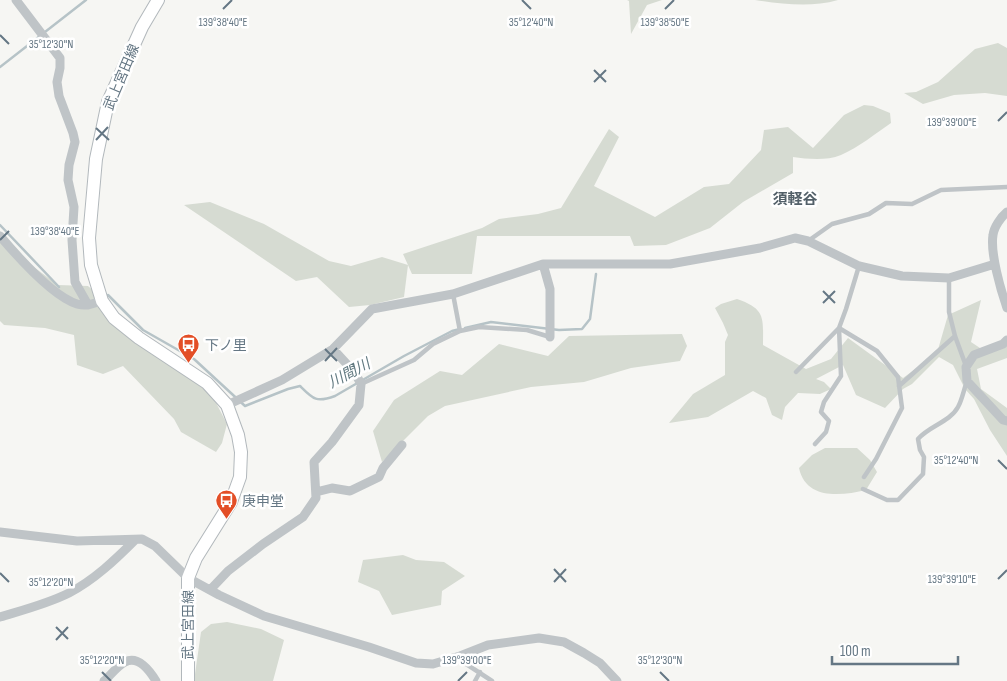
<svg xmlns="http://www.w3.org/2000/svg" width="1007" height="681" viewBox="0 0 1007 681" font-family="'Sofia Sans Condensed','Noto Sans JP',sans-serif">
	<rect width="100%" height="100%" fill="#f6f6f3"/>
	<path fill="#d6dbd2" d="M627 0H662L647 5 631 34 629 1Z
		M755 0H838C810 8 783 4 755 0Z
		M998 43 1007 48V96L985 93 954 95 923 104 904 93 916 92 938 82 975 49Z
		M864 105 873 106 890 113 891 123C875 134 859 147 841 155 826 161 808 159 793 157V173L743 202 710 228 666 245 634 246 630 236H477L472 274H412L403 254 482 228 499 219 538 214 561 208 609 129 619 137 594 186 655 217 704 187 729 184 761 150 764 130 788 127 813 148 844 115Z
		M210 202 264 224 329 261 351 266 382 257 408 265 404 297 370 305 349 307 317 277 296 281 184 205Z
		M0 231 11 250 58 285 88 286 212 395 227 424 222 443 216 452 181 432 174 419 123 366 103 374 77 365 74 335 45 328 4 325 0 321Z
		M737 299C766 309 763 318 763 345L806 369 831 359 848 338 903 378 937 353 948 315 981 300 971 342 983 350 1007 346V358L977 369 981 389 1007 408V456L990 430 974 399 965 389 953 365 939 357 912 384 903 389 885 408 856 395 843 365 816 379 824 382 831 389 820 394 798 393 785 407 782 420 772 415 766 398 753 391 708 417 669 423 693 394 725 375V342L728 335 723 323 715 308 721 304Z
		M682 334 687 346 680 361 631 368 584 382 531 387 445 406 428 416 382 462 373 431 394 400 440 371 462 375 499 344 548 356 569 336Z
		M825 448H857L870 460 877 472 866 490C841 496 806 500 799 468L812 455Z
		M403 555 416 560 444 562 465 576 442 591 441 605 392 615 379 591 358 582 363 560Z
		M227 622 261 629 284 640 273 681H194L201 632 211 624Z"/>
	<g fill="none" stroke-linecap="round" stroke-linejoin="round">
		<path stroke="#b6c3c7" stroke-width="2.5" d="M0 67 86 0
			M0 225 59 287
			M108 295 143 330 194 359 245 406 288 389 300 386C313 399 316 403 335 396L404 356 452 331 460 329
			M465 328 491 322 559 330 582 329 590 319 596 274"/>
		<defs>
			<path id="secondary" d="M158 0 142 27 108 102 96 159 89 238 91 265 102 301 114 318 139 338 207 383 227 405 238 435 241 452 240 477 231 502 196 558 188 578V681"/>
		</defs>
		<use href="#secondary" stroke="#b2b8bc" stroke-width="14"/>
		<path stroke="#bfc4c7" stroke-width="4.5" d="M808 241 832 224 869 214 886 203 912 204 941 190 1007 187
			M949 278V312L955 336 966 366
			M453 294 460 331
			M796 372 839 328 846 309 859 266
			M361 384 414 360 433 344 460 331 479 327 527 330 550 337
			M899 386 955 336
			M815 444 826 432 829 421 821 412 824 402 841 376 839 328 877 351 898 377 902 408 876 459 864 477
			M863 489 887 500H898L923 474 924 457 920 450 918 439C929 426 950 422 958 407 962 400 964 389 967 381
			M457 658 492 681
			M475 681 480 672"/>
		<path stroke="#bfc4c7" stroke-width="9" d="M16 0 60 58V68L57 82 59 96 73 133 75 142 69 165 68 180 74 207 72 240 75 282 88 305 102 301
			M1007 212C1001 217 994 227 993 235 990 253 1001 291 1007 308
			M0 236C17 256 52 296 77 304 80 305 85 305 88 305
			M543 264 550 289V337
			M1007 340 1003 344 974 355 966 367 967 381 1003 420 1007 421
			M227 405 282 380 333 349 372 309 453 294 543 264H670L760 248 795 238 808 241 859 266 902 276 949 278 995 264
			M316 492 332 488 350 491 379 477 383 468 402 445
			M0 532 77 541 142 539 155 546 188 578 219 595 264 616 369 647 416 663 433 664 460 656 488 645 539 638 564 642 584 653 600 663 617 681
			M210 590 228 571 263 544 303 517 316 498 314 462 332 442 359 405 361 384 355 373 333 349
			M0 617C23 610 47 604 69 593 94 580 115 560 135 540
			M104 681C110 676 117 666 125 662 138 655 150 671 156 681"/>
		<use href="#secondary" stroke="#fff" stroke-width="12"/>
	</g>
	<path fill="none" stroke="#657784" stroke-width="2" d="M522 0 531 9M223 9 232 0M665 9 674 0M0 35 9 44M594 70 606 82M594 82 606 70M998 121 1007 112M96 128 109 140M96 140 108 127M0 240 9 231M823 291 835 303M823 303 835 291M325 349 337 361M325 361 337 348M998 460 1007 469M554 569 566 582M0 573 9 582M998 579 1007 570M554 582 566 569M56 627 68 639M56 640 68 627M102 672 111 681M660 672 669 681M458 681 467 672"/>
	<defs>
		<symbol id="bus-pin" viewBox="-11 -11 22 30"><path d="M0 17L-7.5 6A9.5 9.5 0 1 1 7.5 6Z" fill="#e34e26" stroke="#fff"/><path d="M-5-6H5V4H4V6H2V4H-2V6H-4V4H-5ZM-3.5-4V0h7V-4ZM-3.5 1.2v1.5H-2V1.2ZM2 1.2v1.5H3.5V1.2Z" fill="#fff"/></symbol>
	</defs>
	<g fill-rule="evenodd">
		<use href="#bus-pin" x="176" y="332" width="25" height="34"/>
		<use href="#bus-pin" x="214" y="488" width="25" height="34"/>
	</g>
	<g text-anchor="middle" stroke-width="5" stroke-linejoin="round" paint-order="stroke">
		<g font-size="14" fill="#657784" stroke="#fff">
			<text transform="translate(121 77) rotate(-67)" y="5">武上宮田線</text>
			<text transform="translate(188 625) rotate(-90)" y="5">武上宮田線</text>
		</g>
		<g font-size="14" fill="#657784" stroke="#fff" text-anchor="start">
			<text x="205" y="350">下ノ里</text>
			<text x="242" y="506">庚申堂</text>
		</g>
		<g font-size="15" font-weight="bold" fill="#536069" stroke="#fff">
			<text x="795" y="204">須軽谷</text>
		</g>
		<g font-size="15" font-style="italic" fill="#617980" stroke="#fff">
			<text transform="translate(349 373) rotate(-28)" y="5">川間川</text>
		</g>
	</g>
	<g font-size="12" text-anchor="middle" fill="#657784" stroke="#fff" stroke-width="5" stroke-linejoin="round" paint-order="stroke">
		<text x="531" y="26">35°12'40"N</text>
		<text x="665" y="26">139°38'50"E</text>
		<text x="223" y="26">139°38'40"E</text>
		<text x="51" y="48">35°12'30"N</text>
		<text x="952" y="126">139°39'00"E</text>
		<text x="55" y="235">139°38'40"E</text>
		<text x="956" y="464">35°12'40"N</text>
		<text x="952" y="583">139°39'10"E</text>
		<text x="51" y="586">35°12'20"N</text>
		<text x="467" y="664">139°39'00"E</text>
		<text x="102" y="664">35°12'20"N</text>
		<text x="660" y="664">35°12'30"N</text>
	</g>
	<path d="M832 656v8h126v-8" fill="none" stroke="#657784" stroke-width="2.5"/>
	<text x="840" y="656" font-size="15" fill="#657784" stroke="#ffffff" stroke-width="4" paint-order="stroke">100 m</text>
</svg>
